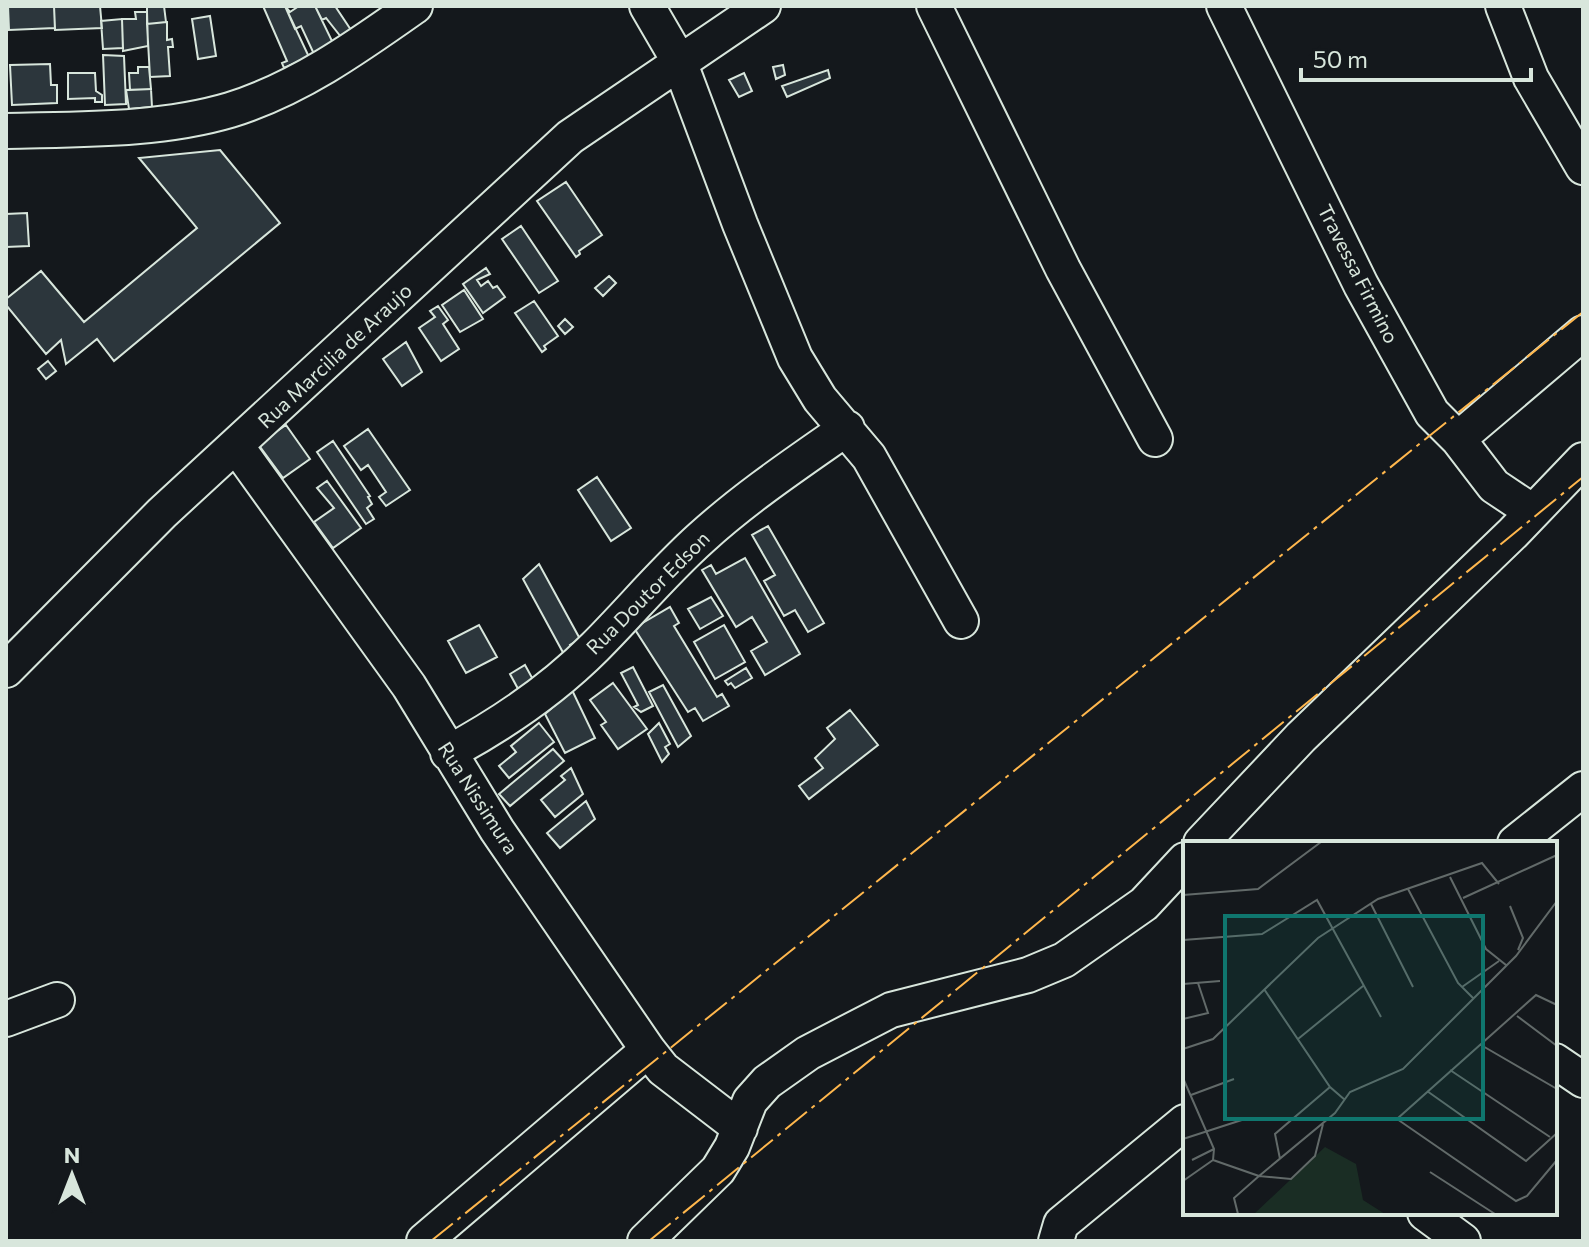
<svg xmlns="http://www.w3.org/2000/svg" width="1589" height="1247" viewBox="0 0 1589 1247" font-family="Commissioner,sans-serif">
	<rect width="100%" height="100%" fill="#14181c"/>
	<path fill="#2c363c" stroke="#d8e6dc" stroke-width="2" d="M8 6H54L55 28 9 30Z
		M54 6H100L102 28 55 30Z
		M147 6H164L166 22 147 24Z
		M263 6H285L309 57 284 68 282 63 287 61Z
		M285 6 290 12 299 6H315L333 43 314 54 301 26 295 29Z
		M315 6H335L351 30 341 37 326 18 322 20Z
		M135 12H147L148 46 123 51 122 19H136Z
		M210 16 216 56 198 59 192 19Z
		M122 19 123 48 103 49 101 21Z
		M167 22V40L172 39 173 47H168L170 76 150 77 147 24Z
		M103 55 124 56 126 104 105 105Z
		M50 64 51 85H57V103L12 105 10 65Z
		M783 65 785 75 776 79 773 67Z
		M138 67H149L151 89 130 90 129 73H138Z
		M828 70 830 78 787 97 782 86Z
		M68 73H95L96 91 102 95V102H95V98L68 99Z
		M744 73 752 91 739 97 729 80Z
		M151 89 152 107 129 109 126 90Z
		M220 150 280 223 114 361 97 339 66 364 61 340 46 354 6 305V299L41 271 84 322 197 228 139 158Z
		M566 182 602 235 579 251 580 254 576 257 537 201Z
		M27 213 29 246 6 247V214Z
		M521 226 558 281 539 293 502 239Z
		M486 268 490 274 477 280 481 286 488 281 493 288 497 286 505 297 483 313 463 284Z
		M609 276 616 283 603 296 595 288Z
		M464 290 483 319 460 332 442 305Z
		M534 301 558 336 544 346 546 349 542 352 515 313Z
		M438 306 448 320 443 324 459 349 441 361 419 328 435 317 430 311Z
		M565 319 573 327 565 334 558 326Z
		M406 342 422 372 402 386 383 359Z
		M48 361 56 371 46 379 38 369Z
		M286 425 310 459 283 478 258 444Z
		M368 429 410 490 386 506 379 497 386 492 368 465 361 470 344 446Z
		M333 441 370 496 368 497 372 504 367 508 374 519 366 524 317 452Z
		M597 477 631 528 611 541 578 490Z
		M327 481 361 528 333 548 314 522 334 508 317 488Z
		M768 526 824 623 808 632 795 610 784 616 764 581 775 575 752 535Z
		M745 558 800 654 765 675 751 651 767 642 752 617 736 627 702 570 711 565 716 574Z
		M539 564 580 639 570 645 574 653 566 658 523 579Z
		M711 597 723 616 700 629 688 609Z
		M670 607 679 623 674 626 717 697 722 694 729 706 703 721 695 708 688 712 634 628Z
		M479 625 497 657 466 673 448 641Z
		M724 625 745 662 715 679 694 642Z
		M525 665 536 685 523 698 510 674Z
		M633 667 653 706 641 712 634 707 638 705 621 673Z
		M746 668 752 678 735 688 731 683 728 685 725 681Z
		M613 683 647 729 618 749 601 725 606 722 590 700Z
		M663 685 691 736 678 747 649 692Z
		M572 690 595 738 565 753 545 714Z
		M850 710 878 745 809 799 799 786 823 768 815 758 835 739 827 728Z
		M539 723 554 742 509 778 499 766 516 752 511 746Z
		M659 723 670 744 665 747 669 754 662 762 648 734Z
		M553 749 564 761 510 806 499 794Z
		M571 768 583 794 555 817 541 800 565 780 561 776Z
		M586 801 595 819 560 848 547 833Z"/>
	<g fill="none" stroke-linecap="round" stroke-linejoin="round">
		<defs>
			<path id="minor" d="M647 6 679 61 740 224 795 358 820 399 869 457 961 621
				M934 6 1063 269 1155 439
				M1224 6 1361 285 1432 413 1458 439 1494 486 1533 512
				M1503 6 1531 78 1583 167
				M6 131C79 129 159 131 230 110 298 89 357 47 415 6
				M1458 439 1583 333
				M237 447 409 686 497 830 648 1050 663 1069 740 1128
				M6 670 162 513 570 137 763 6
				M448 753C502 724 551 691 595 647 631 611 663 572 701 538 746 497 797 463 847 428
				M1201 843 1301 737 1513 533 1583 460
				M1515 843 1583 789
				M6 1019 57 1000
				M1555 1061 1583 1080
				M1425 1213 1463 1241
				M424 1241 648 1050
				M645 1241 718 1170 732 1147 750 1101 767 1082 808 1053 891 1010 1028 975 1064 960 1144 904 1185 860
				M1056 1241 1061 1224 1185 1122"/>
		</defs>
		<use href="#minor" stroke="#d8e6dc" stroke-width="38"/>
		<use href="#minor" stroke="#14181c" stroke-width="34"/>
		<path stroke="#ffb74d" stroke-width="2" stroke-dasharray="28 6 4 6" stroke-linecap="butt" d="M431 1241 1583 312
			M649 1241 1583 477"/>
	</g>
	<g text-anchor="middle" stroke-width="6" stroke-linejoin="round" paint-order="stroke">
		<g font-size="20" fill="#d8e6dc" stroke="#14181c">
			<text transform="translate(1358 274) rotate(63)" y="7">Travessa Firmino</text>
			<text transform="translate(335 356) rotate(-43)" y="7">Rua Marcilia de Araujo</text>
			<text transform="translate(648 593) rotate(-45)" y="7">Rua Doutor Edson</text>
			<text transform="translate(478 798) rotate(57)" y="7">Rua Nissimura</text>
		</g>
	</g>
	<g transform="translate(1183 841)">
		<rect width="374" height="374" fill="#14181c"/>
		<path d="M142 306 173 323 180 359 202 373H71Z" fill="#1a2d24"/>
		<path fill="none" stroke="#626a69" stroke-width="2" d="M267 36 303 108 323 124M225 48 275 142 291 158M0 54 75 48 138 1M280 57 374 14M188 63 230 146M327 65 340 97 335 109M0 99 79 93 134 59 198 176M0 143 37 140M279 146 316 120M81 148 147 246 162 259M374 164 353 154 214 278 333 360 344 355 374 319M334 175 374 205M0 178 25 172 15 142M115 198 180 145M298 204 374 248M0 208 30 198 135 97 195 58 299 22 316 43M267 229 367 296M0 237 31 308 30 319 0 340M244 250 343 320 374 292M8 254 51 238M0 298 65 277M97 318 92 293 147 246M9 319 31 308M30 319 76 335 152 272 167 251 220 228 333 115 374 60M247 331 312 373M55 373 51 357 76 335 108 338 132 315 140 283"/>
		<path fill="#0f766e" fill-opacity="0.15" stroke="#0f766e" stroke-width="4" d="M42 75H300V278H42Z"/>
		<rect width="374" height="374" fill="none" stroke="#d8e6dc" stroke-width="4"/>
	</g>
	<rect width="1589" height="1247" fill="none" stroke="#d8e6dc" stroke-width="16"/>
	<g transform="translate(72 1175)" stroke="#14181c" stroke-width="6" paint-order="stroke">
	<path d="M0-6L14 30L0 20L-14 30Z" fill="#d8e6dc"/>
	<text y="-12" font-size="22" font-weight="bold" text-anchor="middle" fill="#d8e6dc">N</text>
	</g>
	<path d="M1301 68v12h230v-12" fill="none" stroke="#d8e6dc" stroke-width="4"/>
	<text x="1313" y="68" font-size="24" fill="#d8e6dc" stroke="#14181c" stroke-width="6" paint-order="stroke">50 m</text>
</svg>
